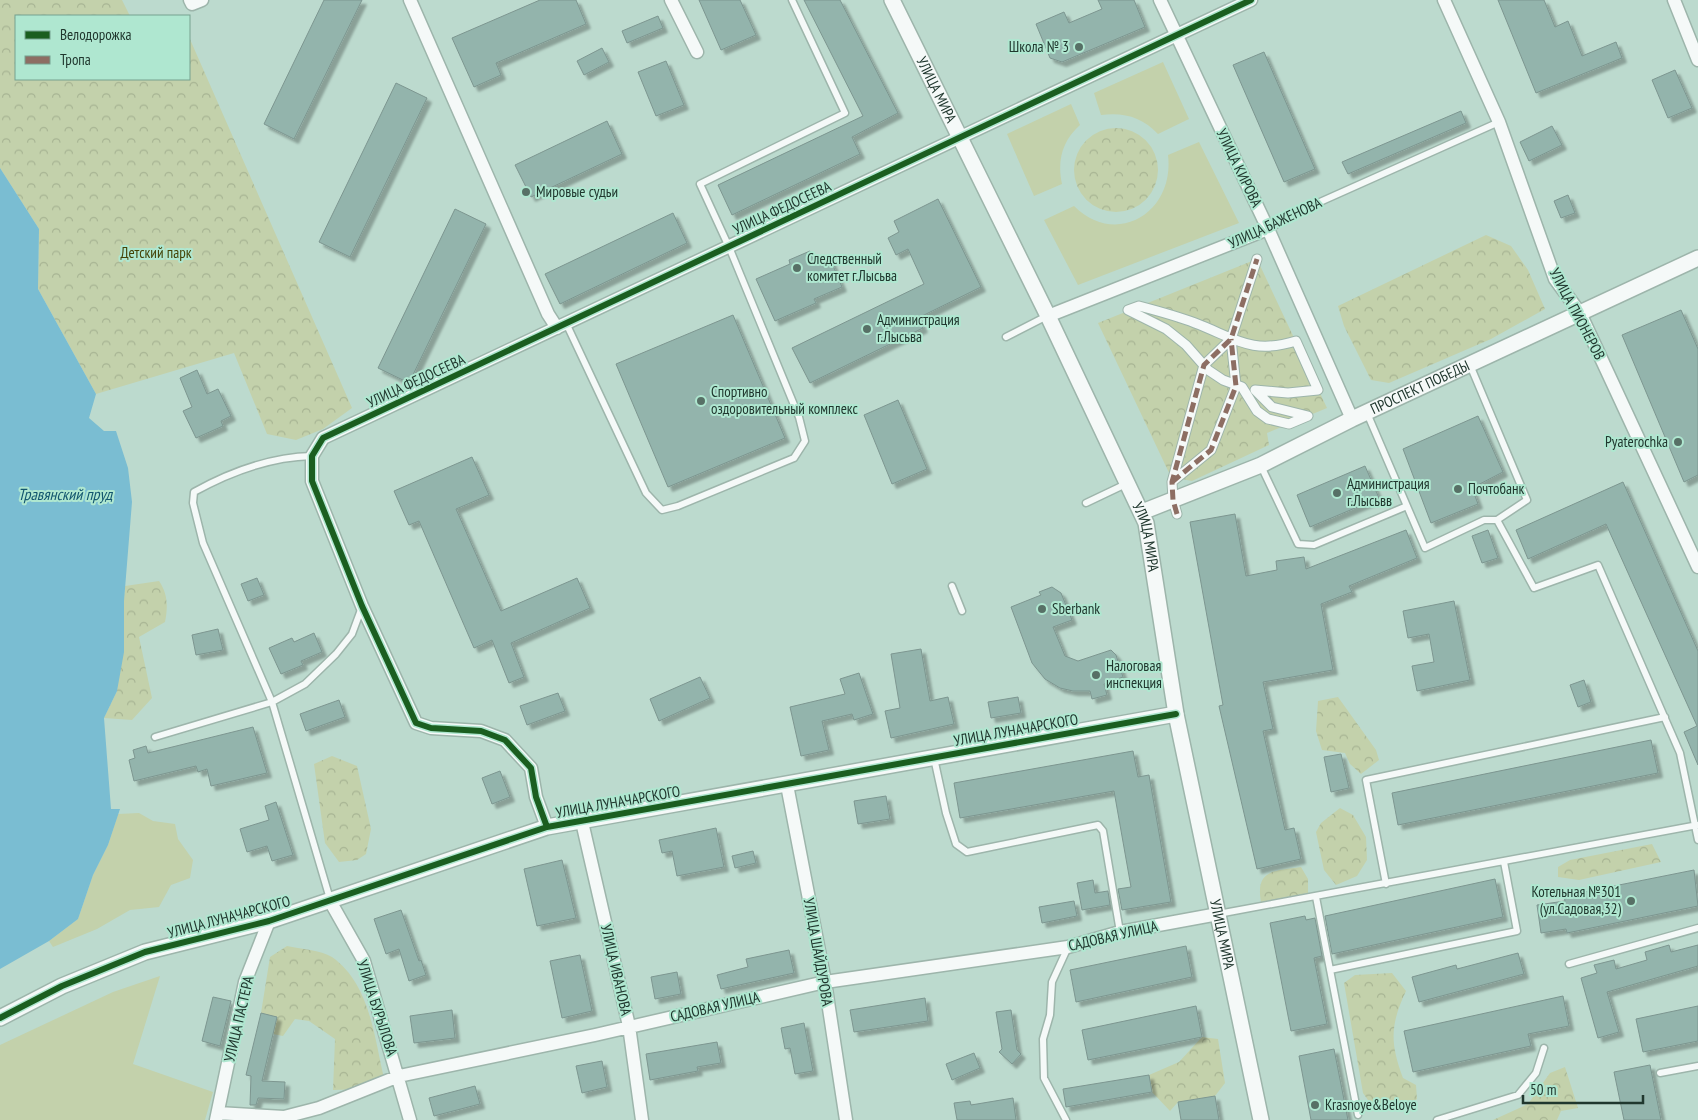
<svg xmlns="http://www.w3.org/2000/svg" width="1698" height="1120" viewBox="0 0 1698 1120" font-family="'PT Sans Narrow',sans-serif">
	<defs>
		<pattern id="forest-crowns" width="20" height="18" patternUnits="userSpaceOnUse" patternTransform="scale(1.25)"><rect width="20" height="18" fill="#c3d1ab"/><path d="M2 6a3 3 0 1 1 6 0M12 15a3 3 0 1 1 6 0" fill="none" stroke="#a7b493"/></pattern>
		<filter id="shadow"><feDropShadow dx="4.5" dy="4.5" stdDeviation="1" flood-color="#0004"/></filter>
	</defs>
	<rect width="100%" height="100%" fill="#bcdace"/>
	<path fill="#c3d1ab" d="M1163 62 1189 119 1158 134C1142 117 1124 112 1101 115L1094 93Z
		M1071 104 1080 125C1062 141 1057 161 1062 184L1034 196 1007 134Z
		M1199 142 1239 223 1078 285 1044 220 1074 206C1116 248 1175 213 1168 155Z
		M139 813 153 821 175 824 178 839 193 860 190 878 171 885 159 907 130 910 97 929 53 947 49 941 78 919 93 875 108 845 118 814Z
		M160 976 133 1064 213 1092 205 1120H0V1045L113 992Z"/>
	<path fill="url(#forest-crowns)" d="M0 0H122L130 16H16V79H189V37L352 408 323 429 296 440 267 434 234 353 96 394 38 289 39 229 0 168Z
		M1074 170a42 42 0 1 1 84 0a42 42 0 1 1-84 0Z
		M1486 235 1511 246 1528 270 1545 309 1491 339 1389 383 1371 380 1344 326 1338 306Z
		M1257 259 1327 408 1267 433 1269 445 1192 481 1171 477 1098 323Z
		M159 581C168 594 168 607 165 622L139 637 152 698 132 720 104 718 117 691 125 586Z
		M1338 697 1376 750 1379 760 1361 774 1350 764 1345 753 1322 750 1316 731 1318 701Z
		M332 756 357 766 371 829 366 854 357 860 339 862 325 843 314 764Z
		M1340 808 1353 815 1366 837 1367 860 1357 876 1336 885 1324 870 1316 832 1321 823Z
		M1652 844 1661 862 1579 880 1558 877V867L1570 860Z
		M1301 867 1308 879V893L1261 902C1255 869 1275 871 1301 867Z
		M287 946C300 949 321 950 332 957 370 984 374 1036 384 1078L364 1089 333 1090 335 1039 309 1021 295 1019 283 1036 273 1034 277 1017 261 1013 270 957Z
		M1392 973 1406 991C1390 1025 1390 1043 1403 1078L1416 1085 1417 1099 1404 1109 1375 1110 1363 1093 1344 983 1355 975Z
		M1202 1037 1218 1039 1225 1083 1215 1096 1178 1102 1170 1111 1152 1092 1149 1075 1179 1062Z
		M1565 1067 1578 1108 1561 1111 1557 1120H1493L1528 1104 1550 1073Z"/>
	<path fill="#7abdd2" d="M0 168 39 229 38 289 96 394 89 418 104 431H116L128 468 132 502 124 601V652L117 691 104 718 111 809H120L108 845 93 875 78 919 49 941 0 969Z"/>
	<path fill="#93b4ac" stroke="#7d9690" filter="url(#shadow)" d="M324 0H362L294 139 264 124Z
		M540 0H576L586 24 496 63 501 75 474 87 452 38Z
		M699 0H740L756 35 721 50Z
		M804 0H840L898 113 852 137 860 154 732 215 718 185 863 116Z
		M1098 0H1134L1145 27 1062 62 1050 58 1036 24 1064 12 1069 23 1102 9Z
		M1498 0H1544L1555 27 1568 21 1582 56 1616 42 1622 58 1536 93Z
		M658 16 663 28 627 43 622 31Z
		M602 48 609 62 584 75 577 61Z
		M1264 52 1315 169 1284 182 1233 65Z
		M666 61 684 105 656 116 638 72Z
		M1675 70 1692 108 1668 118 1652 80Z
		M396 83 427 98 350 257 319 242Z
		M1461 111 1466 123 1348 174 1342 162Z
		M607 121 622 154 531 197 515 165Z
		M1552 126 1562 145 1529 161 1520 142Z
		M1568 195 1575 213 1561 218 1554 201Z
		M938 199 981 287 918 318 923 328 810 383 792 348 924 284 908 249 896 255 888 238 899 232 894 221Z
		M455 209 486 224 409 383 378 368Z
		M673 213 687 243 560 304 545 274Z
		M810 251 814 262 829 256 842 287 814 299 816 303 775 321 756 279 790 264 789 260Z
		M1681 310 1698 349V475L1684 482 1622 335Z
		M733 315 785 438 668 487 616 364Z
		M197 370 207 394 218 389 231 416 221 421 223 426 196 438 183 411 192 407 180 378Z
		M898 400 927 469 892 484 864 415Z
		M1478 416 1503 472 1472 488 1478 504 1431 523 1403 449Z
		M472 457 489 495 456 509 501 611 577 578 590 608 511 643 524 677 509 683 492 640 474 648 419 521 409 525 394 491Z
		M1365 466 1379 498 1310 527 1297 495Z
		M1623 482 1698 651V765L1684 732 1697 726 1606 524 1528 559 1516 530Z
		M1235 514 1246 576 1277 570 1276 561 1304 557 1306 569 1406 530 1417 558 1349 586 1352 592 1321 604 1333 670 1263 682 1273 729 1263 731 1285 830 1294 828 1301 859 1257 869 1219 706 1223 705 1190 522Z
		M1488 530 1498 558 1482 563 1472 536Z
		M257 578 264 595 248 601 241 584Z
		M1052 587 1061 593 1072 620 1053 627 1065 656 1078 661 1111 650 1116 655 1123 677 1104 684 1107 695 1092 699 1090 691H1073L1060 688 1045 679 1032 663 1011 607 1041 595 1039 592Z
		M1454 601 1470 680 1417 691 1412 666 1434 662 1429 634 1408 638 1403 611Z
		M218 629 223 650 196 655 192 635Z
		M314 633 322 652 301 661 303 665 281 674 269 648 292 638 294 642Z
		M921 649 930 701 948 697 954 724 891 738 885 711 900 708 891 654Z
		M859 673 873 714 854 720 852 714 822 721 829 750 801 756 790 707 845 694 840 679Z
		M700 677 710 698 659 721 650 699Z
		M1584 680 1591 702 1578 707 1570 685Z
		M558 693 565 711 527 725 520 706Z
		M1018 697 1021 713 991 718 988 702Z
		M339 700 345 717 306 731 300 714Z
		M253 727 267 773 211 786 207 769 198 772 196 766 134 781 129 760 135 758 133 750 146 746 148 753Z
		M1651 740 1658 773 1398 825 1392 793Z
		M1133 751 1138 777 1149 775 1171 902 1122 910 1118 889 1131 887 1114 791 960 818 954 783Z
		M1341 754 1349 788 1331 792 1324 757Z
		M500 771 510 797 492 804 482 778Z
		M886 796 890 819 858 824 854 801Z
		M276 802 293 855 272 861 267 846 247 852 240 829 269 820 265 806Z
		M716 828 724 867 677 876 672 851 662 853 659 840Z
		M753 851 756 863 735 868 732 856Z
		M562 860 576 918 537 926 524 869Z
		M1694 870 1698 906 1567 933 1566 929 1541 933 1537 905 1565 901 1564 896Z
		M1495 879 1503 917 1332 954 1325 916Z
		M1093 880 1095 893 1108 891 1110 905 1082 910 1077 883Z
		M1074 901 1077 916 1042 923 1039 907Z
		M401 910 419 961 421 960 426 975 409 981 399 949 386 954 374 919Z
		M1305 916 1306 920 1315 918 1322 956 1314 958 1327 1024 1291 1031 1270 923Z
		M1669 945 1671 952 1698 945V966L1607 992 1619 1032 1598 1038 1581 978 1597 973 1594 965 1614 960 1616 969 1647 960 1645 952Z
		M1186 946 1192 977 1076 1002 1070 970Z
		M789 950 794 973 721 989 717 975 748 967 746 959Z
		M1518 953 1524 974 1419 1002 1412 977 1456 965 1457 969Z
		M580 955 592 1011 562 1018 550 961Z
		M677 972 681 994 655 999 651 977Z
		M1563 996 1569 1026 1528 1034 1531 1046 1413 1072 1404 1031Z
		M213 997 231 1001 220 1046 202 1041Z
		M925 998 928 1021 854 1032 850 1010Z
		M1196 1006 1202 1037 1088 1060 1082 1030Z
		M1698 1006V1041L1643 1052 1636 1019Z
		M452 1010 455 1038 414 1043 410 1016Z
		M1011 1010 1017 1050 1021 1054 1012 1064 999 1052 1002 1049 996 1012Z
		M261 1013 277 1017 262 1081 285 1082 284 1099 258 1098 256 1105H250L251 1076 246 1075Z
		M804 1023 813 1071 795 1074 790 1048 785 1049 781 1028Z
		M717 1042 721 1063 697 1067 698 1071 650 1080 646 1054Z
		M1334 1049 1348 1120H1311L1299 1056Z
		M974 1053 980 1068 952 1080 946 1064Z
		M602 1061 607 1087 582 1093 576 1066Z
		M1650 1065 1661 1120H1624L1614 1072Z
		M1149 1075 1152 1092 1066 1107 1063 1089Z
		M475 1086 480 1104 434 1116 429 1098Z
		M1215 1096 1219 1120H1181L1178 1102Z
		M1013 1098 1016 1120H957L954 1103 970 1101 971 1105Z"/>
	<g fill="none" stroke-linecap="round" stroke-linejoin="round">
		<defs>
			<path id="service" d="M1268 229 1311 206 1499 122
				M566 323 646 493 662 510 678 506 794 458 805 441 799 417 729 247 700 184 845 113 792 0
				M1006 337 1047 316
				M1470 365 1527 500 1497 520
				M1367 413 1425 548 1484 520H1497L1534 588 1598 565 1680 753 1698 840
				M312 456C271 457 230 472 194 492L193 503 203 543 272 702 330 899
				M1261 466 1298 544 1314 545 1407 506
				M1086 503 1128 483
				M952 586 962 611
				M155 737 272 702 305 684 336 654 352 634 362 607
				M934 758 946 813 956 844 967 852 1098 825 1103 831 1120 932
				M1386 884 1366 780 1665 717
				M1316 897 1358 1115
				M1218 914 1698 825
				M1569 964 1698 928
				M1330 970 1517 931 1504 862
				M1660 1073 1698 1066
				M1066 1120 1044 1078 1043 1039 1050 1015 1052 982 1068 947
				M1437 1120 1518 1095 1536 1073 1544 1048"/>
			<path id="pedestrian" d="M1139 306C1158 311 1177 316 1195 323 1235 338 1251 355 1296 341L1318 390 1288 393 1255 390 1272 407 1308 416 1289 424 1268 419 1257 411 1242 387 1223 380 1208 370 1186 345 1166 329 1128 310Z
				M1173 481 1211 450 1236 386 1231 339
				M1177 514 1173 500 1172 482 1204 365 1231 339 1257 259"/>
			<path id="minor" d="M190 0 192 4 202 0
				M410 0 548 314 557 328
				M671 0 697 52
				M1160 0 1268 229 1352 419
				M1444 0 1499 122 1555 279 1580 313 1698 567
				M1674 0 1698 60
				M1048 316 1268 229
				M787 785 825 982 846 1120
				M582 822 629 1026 642 1120
				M547 827 536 797 531 768 505 740 481 731 431 728 416 723 362 606 312 481V456L323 438 1251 0
				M330 901 364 961 410 1120
				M218 1113 284 1117 319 1108 399 1076 595 1035 825 982 1068 947 1120 932 1218 914
				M216 1120 245 982 269 921"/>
			<g id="tertiary">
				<path id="s1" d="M892 0 1048 316 1146 523 1176 714 1261 1120"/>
				<path id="s2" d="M1142 512 1261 465 1352 419 1698 258"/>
				<path d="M0 1018 62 986 145 952 269 921 547 827 1176 714"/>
			</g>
		</defs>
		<use href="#service" stroke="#9db5ab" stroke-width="9"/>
		<use href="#pedestrian" stroke="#9db5ab" stroke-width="11"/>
		<use href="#minor" stroke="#9db5ab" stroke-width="15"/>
		<use href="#tertiary" stroke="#9db5ab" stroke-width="18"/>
		<use href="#service" stroke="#f5f9f8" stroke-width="6"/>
		<use href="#pedestrian" stroke="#f5f9f8" stroke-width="9"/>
		<use href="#minor" stroke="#f5f9f8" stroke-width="12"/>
		<use href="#tertiary" stroke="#f5f9f8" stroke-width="15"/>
		<path stroke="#8d6e63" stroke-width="5" stroke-dasharray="10 5" stroke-linecap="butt" d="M1172 482 1211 450 1236 386 1231 339
			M1177 514 1173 500 1172 482 1204 365 1231 339 1257 259"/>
		<defs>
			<path id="cycleway" d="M547 827 536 797 531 768 505 740 481 731 431 728 416 723 362 606 312 481V456L323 438 1251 0
				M0 1018 62 986 145 952 269 921 547 827 1176 714"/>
		</defs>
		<use href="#cycleway" stroke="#afe7d0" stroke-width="9"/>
		<use href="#cycleway" stroke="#1b5e20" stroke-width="6"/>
	</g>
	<g fill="#577066" stroke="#afe7d0" stroke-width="2">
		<circle cx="1079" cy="47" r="5"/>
		<circle cx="526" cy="192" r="5"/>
		<circle cx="797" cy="268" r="5"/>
		<circle cx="867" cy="329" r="5"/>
		<circle cx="701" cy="401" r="5"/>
		<circle cx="1678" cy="442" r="5"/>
		<circle cx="1458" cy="489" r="5"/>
		<circle cx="1337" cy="493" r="5"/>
		<circle cx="1042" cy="609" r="5"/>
		<circle cx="1096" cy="675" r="5"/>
		<circle cx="1631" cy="901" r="5"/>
		<circle cx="1315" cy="1105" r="5"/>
	</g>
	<g text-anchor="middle" stroke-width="4" stroke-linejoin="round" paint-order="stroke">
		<g font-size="15" fill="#20372e" stroke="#afe7d0" text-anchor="start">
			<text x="1069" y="52" text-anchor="end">Школа № 3</text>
			<text x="536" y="197">Мировые судьи</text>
			<text x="807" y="264">Следственный<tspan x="807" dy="17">комитет г.Лысьва</tspan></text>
			<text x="877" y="325">Администрация<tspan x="877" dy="17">г.Лысьва</tspan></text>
			<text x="711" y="397">Спортивно<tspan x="711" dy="17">оздоровительный комплекс</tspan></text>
			<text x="1668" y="447" text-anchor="end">Pyaterochka</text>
			<text x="1347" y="489">Администрация<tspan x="1347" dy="17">г.Лысьвв</tspan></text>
			<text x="1468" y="494">Почтобанк</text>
			<text x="1052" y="614">Sberbank</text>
			<text x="1106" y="671">Налоговая<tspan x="1106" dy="17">инспекция</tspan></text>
			<text x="1621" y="897" text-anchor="end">Котельная №301<tspan x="1621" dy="17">(ул.Садовая,32)</tspan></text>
			<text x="1325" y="1110">Krasnoye&amp;Beloye</text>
		</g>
		<g font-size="15" fill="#20372e" stroke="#afe7d0">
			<text dy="5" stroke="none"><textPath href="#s1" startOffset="100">УЛИЦА МИРА</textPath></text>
			<text transform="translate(1239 168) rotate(64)" y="5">УЛИЦА КИРОВА</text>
			<text transform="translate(782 208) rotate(-25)" y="5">УЛИЦА ФЕДОСЕЕВА</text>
			<text transform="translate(1275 223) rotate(-25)" y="5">УЛИЦА БАЖЕНОВА</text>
			<text transform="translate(1577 314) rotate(62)" y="5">УЛИЦА ПИОНЕРОВ</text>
			<text transform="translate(416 381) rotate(-25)" y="5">УЛИЦА ФЕДОСЕЕВА</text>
			<text dy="5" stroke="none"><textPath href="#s2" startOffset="305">ПРОСПЕКТ ПОБЕДЫ</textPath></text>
			<text dy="5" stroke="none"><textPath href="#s1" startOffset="595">УЛИЦА МИРА</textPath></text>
			<text transform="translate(1016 730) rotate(-10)" y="5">УЛИЦА ЛУНАЧАРСКОГО</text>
			<text transform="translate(618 802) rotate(-10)" y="5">УЛИЦА ЛУНАЧАРСКОГО</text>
			<text transform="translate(229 917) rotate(-15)" y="5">УЛИЦА ЛУНАЧАРСКОГО</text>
			<text dy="5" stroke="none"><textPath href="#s1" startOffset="1000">УЛИЦА МИРА</textPath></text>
			<text transform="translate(1113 936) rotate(-13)" y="5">САДОВАЯ УЛИЦА</text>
			<text transform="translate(818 952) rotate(80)" y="5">УЛИЦА ШАЙДУРОВА</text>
			<text transform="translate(616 970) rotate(77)" y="5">УЛИЦА ИВАНОВА</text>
			<text transform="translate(715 1007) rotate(-13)" y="5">САДОВАЯ УЛИЦА</text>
			<text transform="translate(377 1008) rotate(72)" y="5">УЛИЦА БУРЫЛОВА</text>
			<text transform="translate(239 1019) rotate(-77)" y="5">УЛИЦА ПАСТЕРА</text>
		</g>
		<g font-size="15" fill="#444206" stroke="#afe7d0">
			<text x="156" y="258">Детский парк</text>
		</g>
		<g font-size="16" font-style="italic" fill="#13566f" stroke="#afe7d0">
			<text x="65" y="500">Травянский пруд</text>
		</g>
	</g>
	<rect x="15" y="15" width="175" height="65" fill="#afe7d0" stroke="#76a18f"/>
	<rect x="25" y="31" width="25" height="8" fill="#1b5e20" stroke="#76a18f"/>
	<text x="60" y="40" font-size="15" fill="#20372e">Велодорожка</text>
	<rect x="25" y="56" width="25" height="8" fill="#8d6e63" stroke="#76a18f"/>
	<text x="60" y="65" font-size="15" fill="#20372e">Тропа</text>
	<path d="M1523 1095v8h120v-8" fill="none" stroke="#20372e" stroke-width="2.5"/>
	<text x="1530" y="1095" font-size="15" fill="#20372e" stroke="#afe7d0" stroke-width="4" paint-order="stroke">50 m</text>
</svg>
